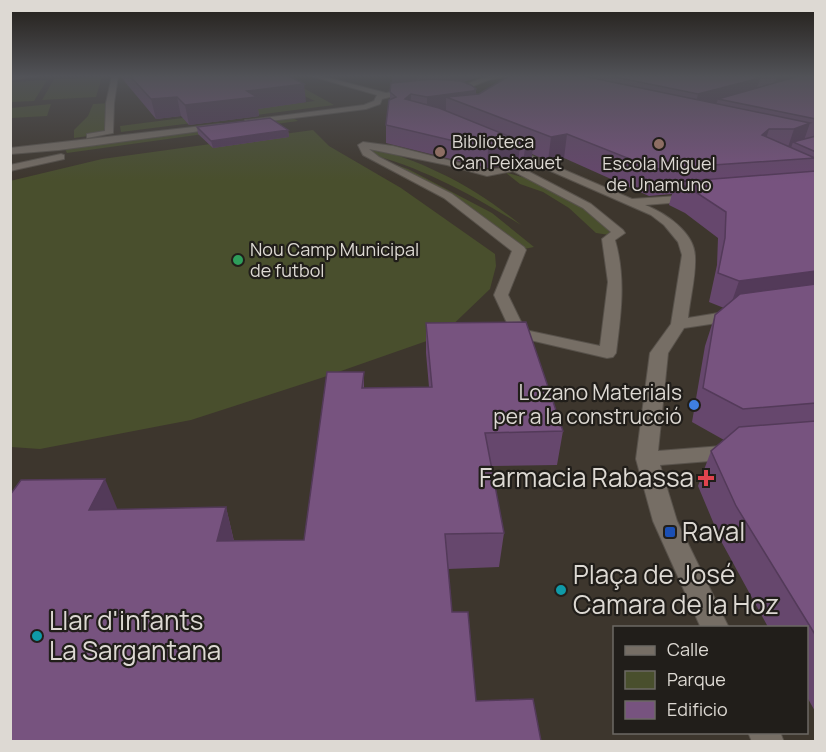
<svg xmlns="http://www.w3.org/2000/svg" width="826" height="752" viewBox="0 0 826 752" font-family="Manrope,sans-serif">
	<rect width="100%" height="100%" fill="#3d362d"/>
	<path fill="#494f2d" d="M260 76H282L334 105 121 132 120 126 315 101Z
		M102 77 96 97 42 100 54 79Z
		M47 80 34 101 11 102V82Z
		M110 103 109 133 74 138V130L88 116 93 104Z
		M51 104 47 116 11 118V108Z
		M293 118 298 121 67 153 65 149Z
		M313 130 329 146 401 188 495 254 496 266 490 289 441 336 321 378 191 420 40 449 11 447 10 181 102 159Z
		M363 145C424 161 472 185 521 225 472 195 422 167 366 153Z
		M379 159 408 169 492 213 534 247 519 250 483 220Z
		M505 172 542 183 587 206 616 236 596 233 569 208 543 192 520 184Z"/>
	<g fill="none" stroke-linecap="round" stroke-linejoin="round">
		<defs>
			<path id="minor" d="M10 76H39L10 80Z
				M112 76H118L114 103 113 133 87 138V134L105 131 106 103Z
				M311 76H321L386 93 414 88 417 90 382 99 380 104 366 109 245 124V120H248L364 105 374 101 377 95Z
				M489 76H529L534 78 531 80C520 79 509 77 498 78 481 79 460 98 444 89L464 85Z
				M220 124H223V128L59 150 10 154V148Z
				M363 142 393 146 487 170 518 166 591 204 623 230 625 233 615 240C626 278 621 314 616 353L613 357 607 358 513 336 494 295 512 251 444 198 363 155 358 145ZM369 149 447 165 487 176 513 171 583 208 611 232 602 239 608 282 600 346 525 330 508 295 526 250 524 247 452 194 379 157Z
				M505 147H511L632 199 694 195 700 198 694 201 645 205C665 213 695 232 695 257 696 276 690 298 688 318L737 310 745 315 737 320 684 328 668 353 658 451 735 445 742 447 745 452 742 457 735 459 660 465 677 521 729 628H701L653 521 636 459 650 353 671 324 682 255 678 242 664 225 651 215 505 151Z
				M61 154 64 155V159L10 171V165Z
				M748 732H780L784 742H752Z"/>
		</defs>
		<use href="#minor" stroke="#58524b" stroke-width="2"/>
		<use href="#minor" fill="#766e65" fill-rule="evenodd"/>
	</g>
	<path fill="#66476d" d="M120 76H289L306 102 258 109 259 116 189 125 181 116 156 119Z
		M392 76H481L463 82 476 89V94H479L509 76H816V713L807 697V627H768L721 541 698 486 711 451 724 440 692 422 705 346 715 315 724 308 709 302 717 265 718 238 685 213 669 205 672 194 649 196 564 158 548 161 532 154 531 165 523 166 518 164 487 168 386 143V125L390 99V92L392 83Z
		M197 127 288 130 289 137 213 148 198 134Z
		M426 323 563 431 557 465 491 466 504 533 499 567 448 569 452 612 476 701 541 741 117 510 226 507 234 541 304 540 364 372V388L429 387 426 353Z"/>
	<path fill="#533a59" d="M392 76H417V86L392 90Z
		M450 76H481L450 86Z
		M777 76H816L773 90Z
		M760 78 755 94 718 99 716 105 694 112 698 94Z
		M304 84 306 102 258 109 259 116 189 125 185 105 247 91Z
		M476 89 475 104 446 97V110L427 113V97Z
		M411 94V110L405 99Z
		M177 97 181 116 156 119 151 99Z
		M810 123 802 146 793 142 790 151 786 153 794 129Z
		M769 129 762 153V135Z
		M288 130 289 137 213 148 211 141Z
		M567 134 564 158 548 161 551 137Z
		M520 145 518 164 487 168 488 149Z
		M533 146 531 165 523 166 525 147Z
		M816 271V298L729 310 739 281Z
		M105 479 119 513 89 510Z
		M226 507 234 542 217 541Z"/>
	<path fill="#77537f" stroke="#533a59" stroke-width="1.5" d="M130 76H289L304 84 247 91 257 97 185 105 177 97 151 99Z
		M509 76H583L810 123 794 129H769L762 135 815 158 655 169 567 134 551 137 446 97 479 94Z
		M610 76H752L760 78 698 94Z
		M799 76H816V119L718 99Z
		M433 79 461 81 471 85 476 89 473 91 427 97 411 94 405 99 439 108 533 146 525 147 520 145 488 149 386 125 389 100 396 97 390 92 391 83Z
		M270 118 288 130 211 141 197 127Z
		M816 136V152L793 142Z
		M816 171V271L739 281 718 273 725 238 726 212 691 189 675 182Z
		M816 284V403L743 409 703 388 715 315 740 294Z
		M526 322 563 431 485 433 504 533 445 534 452 612H468L476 701 533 699 541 741H10V495L21 480 105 479 89 510 226 507 217 541 304 540 327 372H364L362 388 432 387 426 323Z
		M816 421V636L736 506 711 451 739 427Z"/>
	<linearGradient id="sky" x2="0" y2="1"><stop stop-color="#221e19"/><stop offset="0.42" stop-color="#515257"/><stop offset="1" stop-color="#515257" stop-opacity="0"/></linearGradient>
	<rect width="826" height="181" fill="url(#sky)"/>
	<g fill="#8d6e63" stroke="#211e1a" stroke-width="2">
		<circle cx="659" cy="144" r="6"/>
		<circle cx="440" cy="152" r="6"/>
	</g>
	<circle fill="#2e9e5b" stroke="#211e1a" stroke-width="2" cx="238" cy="260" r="6"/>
	<circle fill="#3f7fe0" stroke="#211e1a" stroke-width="2" cx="694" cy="405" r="6"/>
	<path fill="#e0444e" stroke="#211e1a" stroke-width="2" d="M703 469h6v6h6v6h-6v6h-6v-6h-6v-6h6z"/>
	<rect fill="#1a4fb4" stroke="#211e1a" stroke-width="2" x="664" y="526" width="12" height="12" rx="3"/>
	<g fill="#0f9aa8" stroke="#211e1a" stroke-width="2">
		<circle cx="561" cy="590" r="6"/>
		<circle cx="37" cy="636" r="6"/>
	</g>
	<g text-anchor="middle" stroke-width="4.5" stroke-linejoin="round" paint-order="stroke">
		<g font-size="18" fill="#ddd9d3" stroke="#211e1a" text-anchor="start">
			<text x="452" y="148">Biblioteca<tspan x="452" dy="21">Can Peixauet</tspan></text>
			<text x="659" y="170" text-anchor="middle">Escola Miguel<tspan x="659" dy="21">de Unamuno</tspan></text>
			<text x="250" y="256">Nou Camp Municipal<tspan x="250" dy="21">de futbol</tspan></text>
		</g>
		<g font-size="21" fill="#ddd9d3" stroke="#211e1a" text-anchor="end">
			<text x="682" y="400">Lozano Materials<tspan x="682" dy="24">per a la construcció</tspan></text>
		</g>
		<g font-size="26" fill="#ddd9d3" stroke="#211e1a" text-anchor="start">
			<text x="694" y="487" text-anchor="end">Farmacia Rabassa</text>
			<text x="682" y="541">Raval</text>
			<text x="573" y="584">Plaça de José<tspan x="573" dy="30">Camara de la Hoz</tspan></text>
			<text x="49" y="630">Llar d'infants<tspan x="49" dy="30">La Sargantana</tspan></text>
		</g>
	</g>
	<rect width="826" height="752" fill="none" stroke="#ddd9d3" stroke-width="24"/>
	<rect x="613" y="626" width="195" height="108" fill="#211e1a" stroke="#6c6964" stroke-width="1.5"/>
	<rect x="625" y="646" width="30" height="9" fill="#766e65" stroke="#6c6964" stroke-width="1.5"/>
	<text x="667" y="656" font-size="18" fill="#ddd9d3">Calle</text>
	<rect x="625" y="671" width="30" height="18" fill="#494f2d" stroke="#6c6964" stroke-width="1.5"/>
	<text x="667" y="686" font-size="18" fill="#ddd9d3">Parque</text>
	<rect x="625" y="701" width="30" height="18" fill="#77537f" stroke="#6c6964" stroke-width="1.5"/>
	<text x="667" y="716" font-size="18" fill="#ddd9d3">Edificio</text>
</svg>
